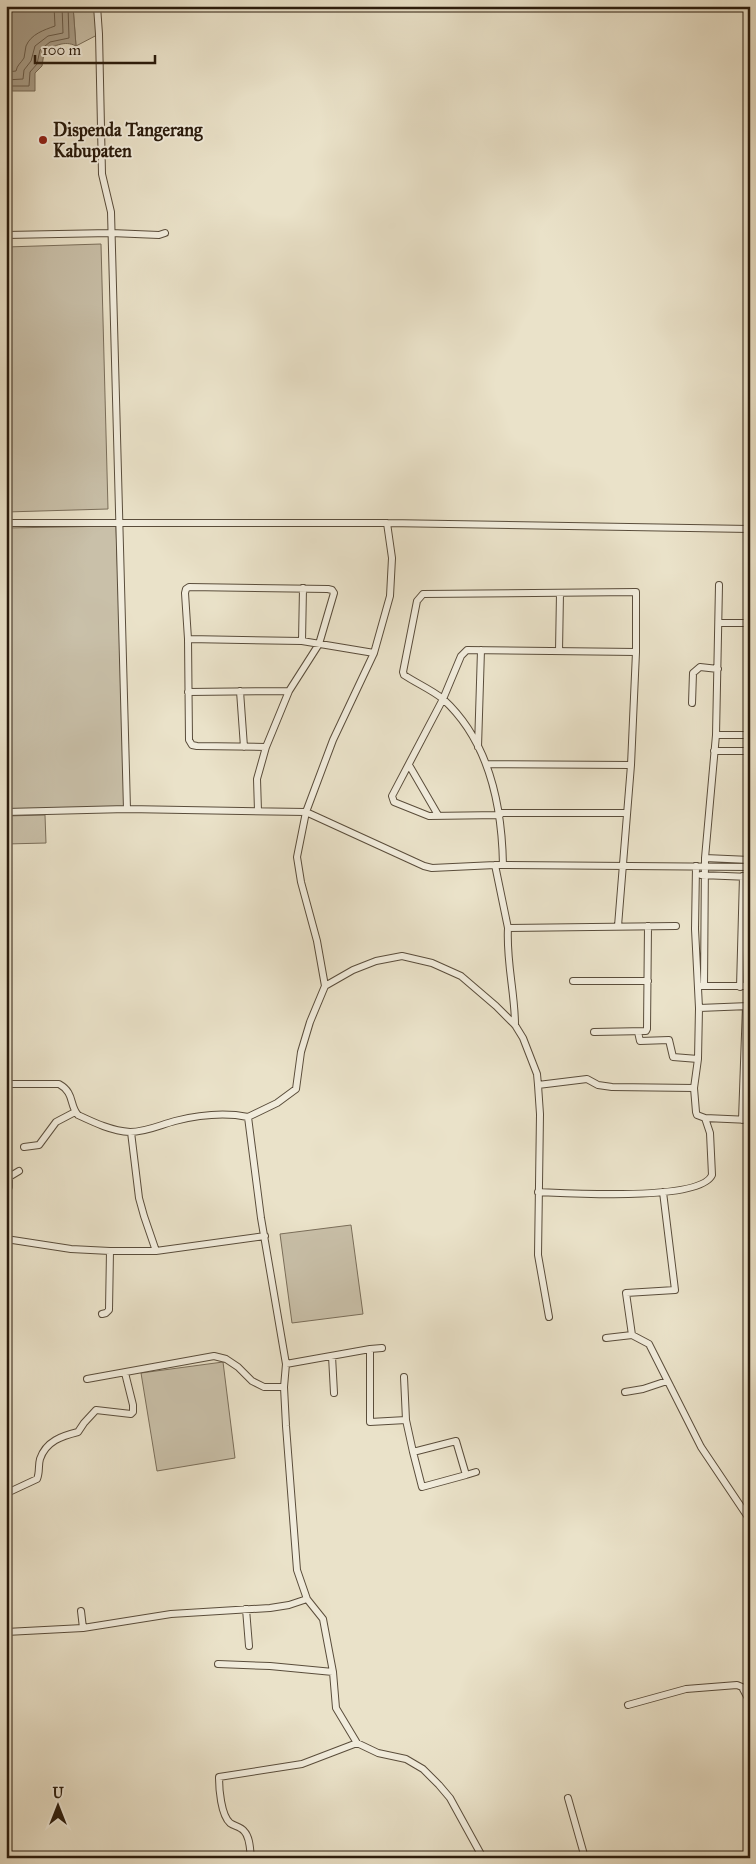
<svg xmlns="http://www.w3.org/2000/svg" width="756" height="1864" viewBox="0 0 756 1864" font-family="'IM FELL Great Primer',serif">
	<rect width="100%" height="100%" fill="#eae2c9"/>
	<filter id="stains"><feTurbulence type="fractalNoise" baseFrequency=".004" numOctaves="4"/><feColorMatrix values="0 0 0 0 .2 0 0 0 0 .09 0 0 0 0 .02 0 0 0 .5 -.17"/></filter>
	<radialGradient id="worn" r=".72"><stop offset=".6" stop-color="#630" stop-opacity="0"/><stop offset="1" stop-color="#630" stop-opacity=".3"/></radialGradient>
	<path fill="#c9c0a9" stroke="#7a6e5a" d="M73 6H97L99 34 76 46Z
		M101 244 108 509 6 512V247Z
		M116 526 126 808 6 811V797L8 796V742L6 741V528Z
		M45 815 46 843 6 844V816Z
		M351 1225 363 1314 292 1323 280 1234Z
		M223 1362 235 1458 157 1471 141 1373Z"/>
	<path fill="#a99e89" stroke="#766a57" d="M6 6H73L76 46C65 40 52 46 44 53L42 66 35 73V91H6Z"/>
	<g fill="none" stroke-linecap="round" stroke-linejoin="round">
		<path stroke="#6a5c4a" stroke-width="1" d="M6 72 16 71C17 65 21 63 24 58 25 54 25 50 26 46 31 34 44 30 55 26L54 6
			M6 80 23 79 24 70 31 61 35 46 48 36 63 33 62 6
			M6 86H29L30 72 37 64 40 50 50 42 69 38 68 6"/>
		<defs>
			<path id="minor" d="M97 6 99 34 102 174 111 212 127 809
				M6 235 111 233 159 235 165 233
				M6 523H387L750 529
				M719 623H750
				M188 639 302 641 374 653
				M302 641 303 588
				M559 651 560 593
				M240 691 244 747
				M188 692 289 691
				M692 703 693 673 700 667 718 669
				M716 735H750
				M478 747 481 650
				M714 751H750
				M487 764 631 765
				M409 765 438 815
				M258 811 257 779 266 747 289 691 319 644 334 593 332 590 328 589 189 587 186 589 185 593 188 639 189 740 192 745 197 746 266 747
				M6 812 127 809 306 812 424 866 432 868 495 865 750 867
				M499 813H626
				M500 815 429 816 394 802 392 796 443 699 461 656 467 650 636 652
				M705 858 750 860
				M495 865 508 928 676 926
				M503 865C502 807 489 741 443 699 432 690 416 683 404 675L403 672 417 601 423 594 636 592V652L631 765 618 926
				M696 866 695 929 699 1008 698 1059 694 1088 696 1112 697 1115 705 1118 750 1120
				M701 875 750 877
				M508 928C506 961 515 993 515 1025
				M573 981H648
				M704 985 705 858 716 735 719 585
				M325 986 353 970 376 961 402 956 432 963 461 976 496 1006 515 1025 523 1038 537 1074 538 1085 540 1114 538 1255 549 1317
				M701 986H750
				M740 987 743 876
				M699 1008 749 1006
				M594 1032 646 1031 647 1029 648 926
				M638 1032 640 1041 669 1040 673 1057 698 1059
				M6 1084H59C75 1093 69 1105 78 1115 95 1123 112 1131 130 1132 146 1132 160 1125 175 1121 199 1115 223 1112 248 1117L261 1218 286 1364 284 1387 286 1426 297 1570 307 1599 323 1619 333 1672 336 1708 357 1743 378 1753 406 1759 423 1769 439 1785 450 1798 483 1858
				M538 1085 587 1079 598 1085 612 1087 694 1088
				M248 1117 277 1103 296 1089 301 1052 310 1022 325 986 317 941 301 882 297 857 306 812 333 740 374 653 390 596 392 558 387 523
				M742 1120 746 1006
				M131 1132 139 1198 144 1216 156 1251
				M24 1147 39 1145 56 1122 75 1112
				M6 1191 9 1187V1177L19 1171
				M538 1192C566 1193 700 1202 712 1175L710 1133 705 1118
				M6 1239 71 1249 110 1251H156L265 1236
				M102 1314 106 1313 109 1310 110 1251
				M632 1335 626 1293 675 1290 663 1192
				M606 1338 632 1335 649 1344 701 1447 750 1520
				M370 1349 382 1348
				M332 1356 334 1393
				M286 1364 370 1349V1422L406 1420 413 1452 422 1487 466 1475
				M404 1377 406 1420
				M87 1379 214 1356 226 1359 238 1367 252 1381 264 1387H284
				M625 1392 643 1389 667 1381
				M413 1452 456 1441 466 1475 476 1472
				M7 1493 37 1479C40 1472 38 1466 40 1459 46 1441 62 1436 78 1432L84 1423 96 1410 131 1414 133 1412V1405L125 1373
				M6 1513H7
				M246 1609 249 1646
				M81 1611 83 1628
				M6 1632 83 1628 171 1614 270 1608 289 1605 307 1599
				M218 1664 270 1666 333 1672
				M628 1705 686 1689 737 1685 742 1687 750 1702
				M568 1798 585 1858
				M251 1858C250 1849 250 1837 244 1831 241 1827 234 1826 230 1823 221 1815 219 1789 219 1777L302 1764 357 1743"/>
		</defs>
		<use href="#minor" stroke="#5a4d3b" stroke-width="8"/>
		<use href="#minor" stroke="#f1ecdc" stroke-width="6"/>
	</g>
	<circle fill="#8f2418" stroke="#f1ecdc" stroke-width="2" cx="43" cy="140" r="5"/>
	<g text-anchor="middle" stroke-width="4" stroke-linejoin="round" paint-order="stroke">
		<g font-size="18" font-weight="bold" fill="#2a1b0c" stroke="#f1ecdc" text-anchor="start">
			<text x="53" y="136">Dispenda Tangerang<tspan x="53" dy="21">Kabupaten</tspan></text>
		</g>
	</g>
	<rect width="756" height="1864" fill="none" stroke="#eae2c9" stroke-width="25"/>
	<rect x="8" y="8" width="741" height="1849" fill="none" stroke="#2a1b0c" stroke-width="2.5"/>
	<rect x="12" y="12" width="731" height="1839" fill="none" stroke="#2a1b0c"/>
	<g transform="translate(58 1806)" stroke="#f1ecdc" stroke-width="4" paint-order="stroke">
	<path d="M0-4L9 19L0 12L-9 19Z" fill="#2a1b0c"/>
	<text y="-8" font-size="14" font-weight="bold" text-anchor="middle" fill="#2a1b0c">U</text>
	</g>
	<path d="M35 55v8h120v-8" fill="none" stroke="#2a1b0c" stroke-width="2.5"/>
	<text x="42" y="55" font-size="15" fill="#2a1b0c" stroke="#f1ecdc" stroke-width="4" paint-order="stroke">100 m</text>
	<rect width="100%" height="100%" filter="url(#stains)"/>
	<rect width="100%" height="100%" fill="url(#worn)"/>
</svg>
